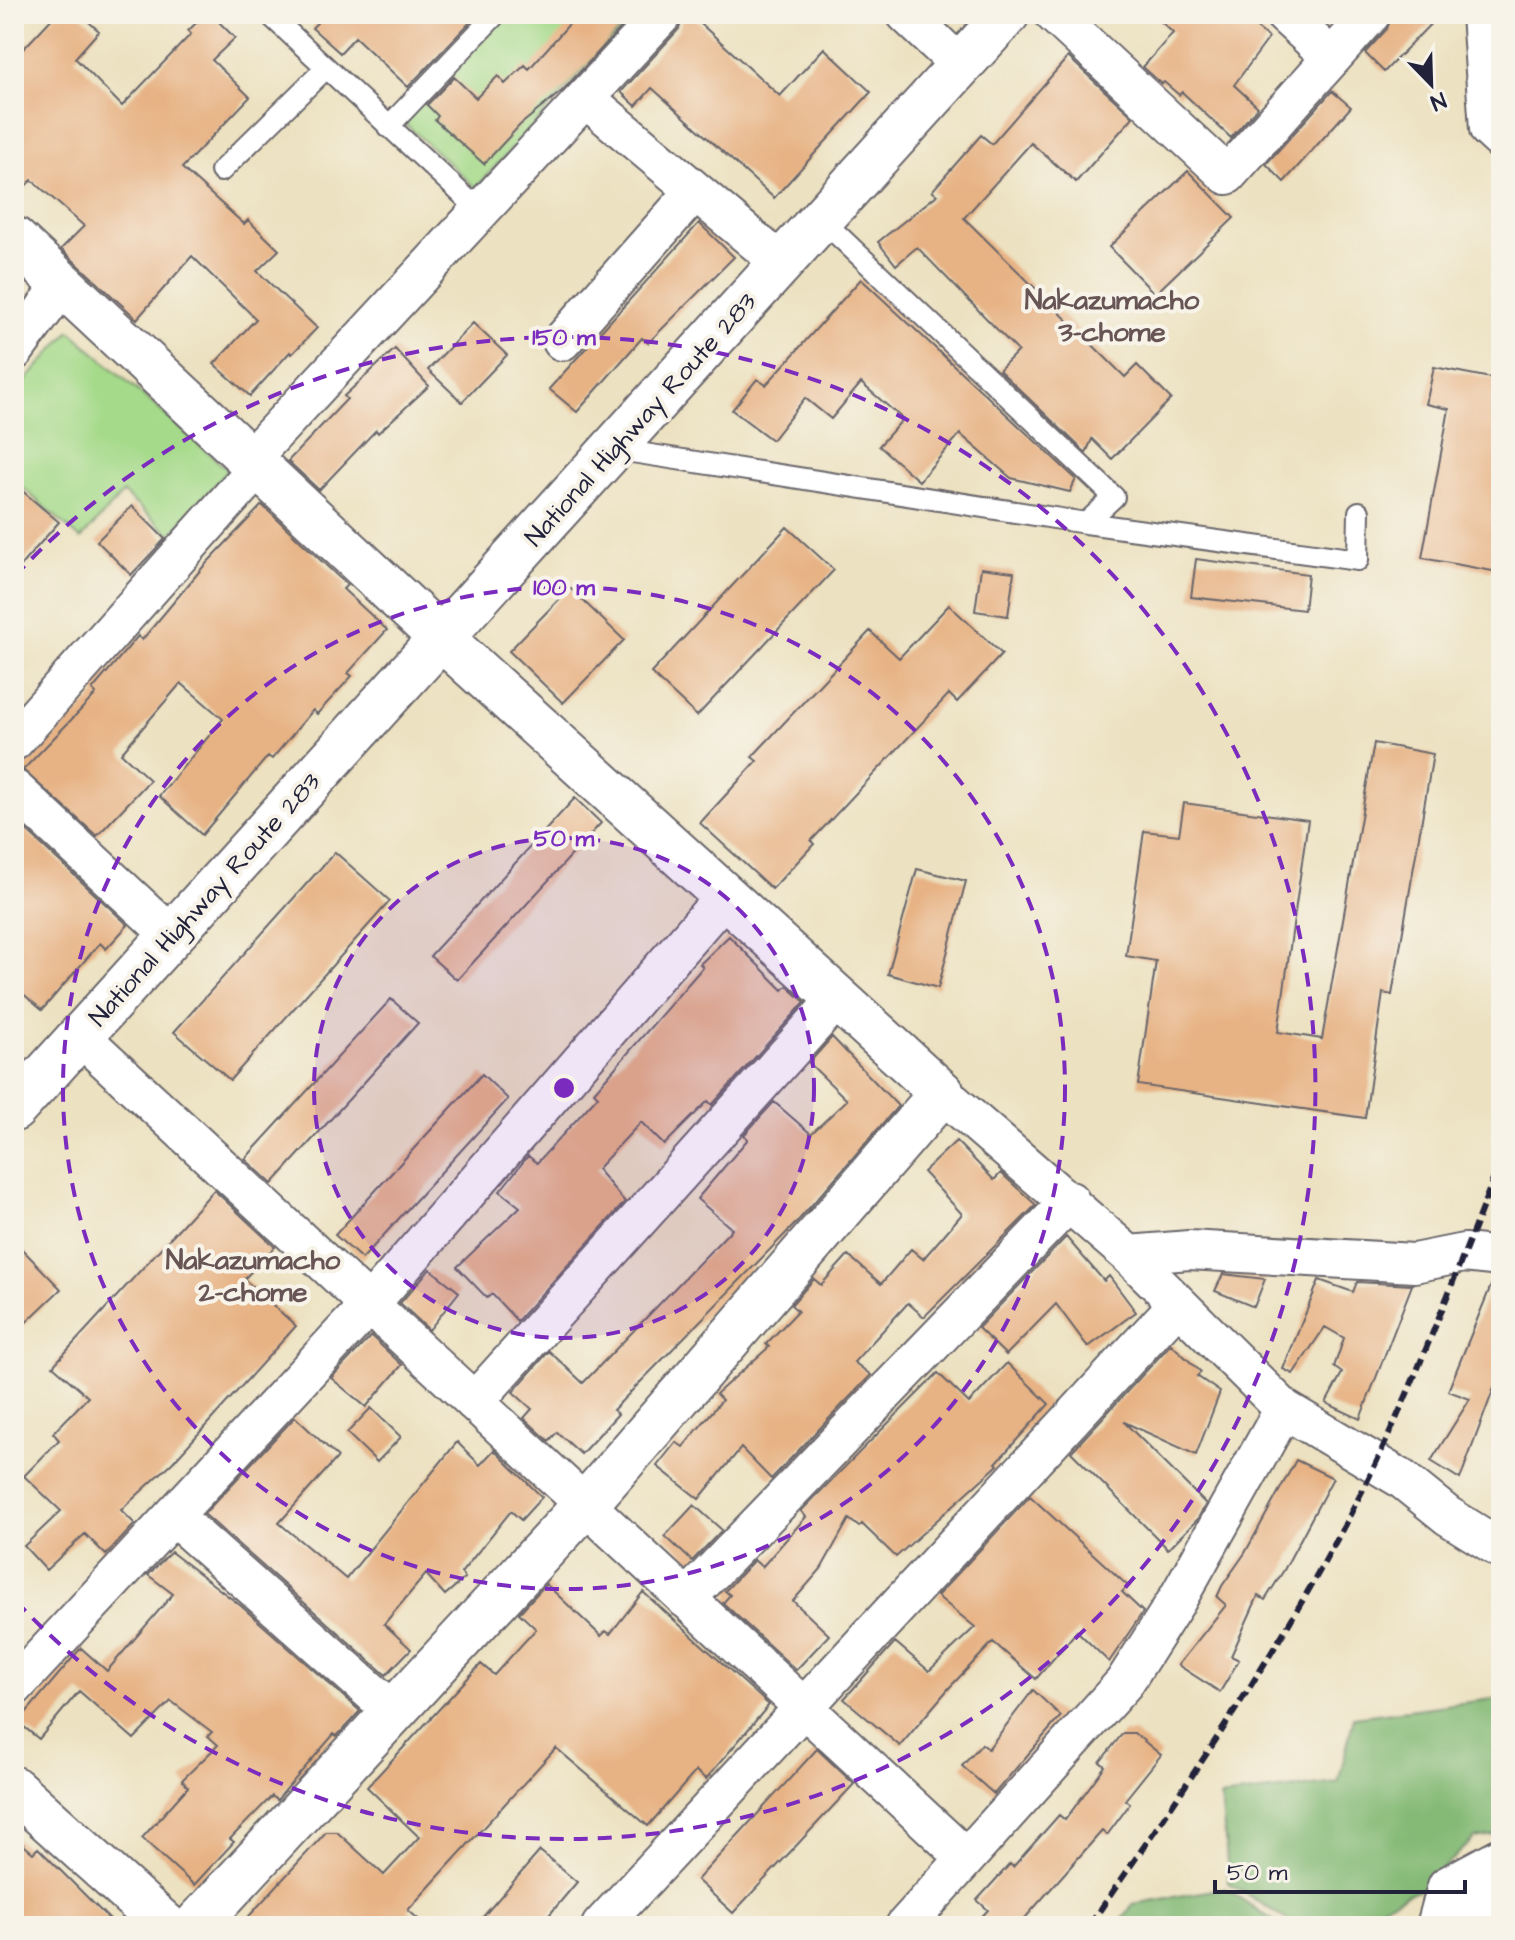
<svg xmlns="http://www.w3.org/2000/svg" width="1515" height="1940" viewBox="0 0 1515 1940" font-family="'Architects Daughter',sans-serif">
	<rect width="100%" height="100%" fill="#f7f3e8"/>
	<filter id="ink" filterUnits="userSpaceOnUse"><feTurbulence type="fractalNoise" baseFrequency=".0125" numOctaves="2"/><feDisplacementMap in="SourceGraphic" scale="16" xChannelSelector="R" yChannelSelector="G"/><feConvolveMatrix kernelMatrix="1 2 1 2 8 2 1 2 1" color-interpolation-filters="sRGB"/></filter>
	<filter id="wash" filterUnits="userSpaceOnUse"><feTurbulence type="fractalNoise" baseFrequency=".006" numOctaves="4" result="noise"/><feDisplacementMap in="SourceGraphic" scale="32" xChannelSelector="R" yChannelSelector="G"/><feGaussianBlur stdDeviation="1.8" result="paint"/><feColorMatrix in="noise" values="0 0 0 0 0 0 0 0 0 0 0 0 0 0 0 0 0 1.4 0 .05"/><feComposite in="paint" operator="in"/></filter>
	<g filter="url(#wash)">
		<rect width="100%" height="100%" fill="#ece1c0"/>
		<path fill="#a5da8a" stroke="#647e62" stroke-width="2" d="M452 14H610L624 26 476 188 401 120 477 36Z
			M70 331 228 470 171 535 123 493 81 539 14 480V394Z"/>
		<path fill="#84ba76" stroke="#536e58" stroke-width="2" d="M1501 1698V1834L1475 1838 1422 1888 1337 1926H1296L1229 1883 1221 1797 1338 1783 1354 1717Z
			M1225 1888 1281 1926H1118L1133 1904Z"/>
		<g id="blocks">
			<path fill="#e7b284" d="M56 14H80L99 31 75 58 122 106 191 34 188 31 205 14H211L235 38 212 60 250 97 182 168 244 224 248 220 279 250 257 271 317 328 292 354 290 352 250 396 214 364 256 319 192 256 137 319 61 249 84 226 32 180 14 196V59Z
				M325 14H478L408 87 355 37 340 53 312 28Z
				M578 14H621L628 20 563 90 520 125 484 164 435 120 438 116 427 105 454 77 476 98 498 76 505 84 525 65 529 69Z
				M684 14H690L780 96 824 48 871 92 774 198 652 88 636 106 621 92 679 29Z
				M1153 14H1240L1269 38 1234 85 1258 107 1231 138 1182 92 1179 95 1164 82 1162 84 1143 67 1173 33Z
				M1392 14H1440L1384 72 1365 53 1387 29Z
				M1068 57 1133 117 1076 182 1031 143 964 218 1125 377 1137 365 1171 399 1112 459 1092 439 1086 453 999 370 1018 351 917 247 896 265 878 242 937 195 932 191 981 135 992 144Z
				M1332 91 1351 107 1284 182 1266 164Z
				M1188 171 1234 218 1155 294 1109 247Z
				M699 223 734 257 648 343 642 338 577 412 549 389Z
				M861 279 1076 479 1070 492 1011 478 960 434 919 481 879 446 903 419 861 383 831 419 805 398 772 440 732 410 757 379 766 385Z
				M473 323 507 355 462 402 428 370Z
				M395 349 429 386 378 433 376 430 319 490 288 461 347 399 344 396Z
				M1434 367 1501 380 1498 572 1422 558 1449 409 1426 404Z
				M14 484 59 522 14 573Z
				M262 505 347 585 343 589 387 630 348 673 352 676 317 714 313 710 272 759 268 756 202 835 159 796 223 719 181 683 121 753 150 780 97 836 23 770 96 694 92 690 138 636 142 640 203 567Z
				M132 506 165 539 131 575 97 541Z
				M787 527 834 570 697 716 651 673Z
				M1196 559 1308 574 1304 610 1191 597Z
				M981 568 1014 572 1008 616 975 611Z
				M570 588 624 640 563 703 509 651Z
				M949 605 1002 654 957 702 949 694 811 841 814 844 772 889 700 823 757 761 752 757 870 631 899 658Z
				M1374 743 1433 754 1392 995 1383 993 1365 1118 1138 1085 1156 961 1126 956 1144 831 1179 835 1184 803 1308 820 1278 1032 1322 1039Z
				M575 798 601 823 457 980 430 956Z
				M14 819 128 925 106 949 100 943 42 1010 14 986Z
				M335 852 390 901 230 1080 174 1032Z
				M917 869 966 881 938 988 888 974Z
				M729 936 783 990 787 986 805 1002 712 1105 708 1101 664 1145 641 1122 597 1169 625 1202 517 1321 492 1294 487 1298 457 1267 520 1207 500 1191 528 1156 537 1163 598 1096 594 1092 703 967 700 964Z
				M391 999 418 1023 272 1184 245 1159Z
				M832 1037 898 1106 796 1223 613 1410 618 1414 581 1454 557 1432 549 1441 524 1418 532 1409 513 1392 549 1351 583 1383 732 1229 697 1199 748 1139 744 1135 774 1102 811 1134 847 1100 809 1063Z
				M482 1074 508 1099 362 1259 335 1235Z
				M956 1141 994 1180 1001 1173 1036 1205 924 1317 908 1303 854 1362 871 1375 771 1479 741 1448 699 1499 657 1466 676 1442 683 1447 722 1400 716 1394 769 1347 766 1344 798 1311 791 1305 814 1279 821 1285 848 1255 881 1284 911 1249 923 1259 962 1214 923 1172Z
				M214 1190 275 1247 244 1279 296 1326 172 1463 121 1510 135 1524 106 1555 85 1534 46 1570 24 1546 61 1511 24 1476 59 1440 53 1433 88 1397 53 1366Z
				M1066 1237 1104 1281 1109 1276 1136 1312 1088 1347 1056 1304 1006 1355 978 1328Z
				M14 1241 61 1289 14 1334Z
				M430 1269 459 1292 429 1330 400 1303Z
				M1223 1274 1265 1279 1254 1307 1215 1291Z
				M1494 1278 1501 1279V1369L1460 1479 1431 1461 1470 1399 1448 1391Z
				M1319 1280 1353 1292 1357 1282 1412 1285 1360 1419 1326 1403 1342 1373 1334 1367 1344 1338 1325 1327 1293 1374 1283 1369Z
				M371 1336 402 1365 366 1407 331 1378Z
				M1171 1344 1201 1372 1197 1376 1220 1392 1196 1455 1124 1422 1206 1504 1197 1520 1168 1549 1071 1452Z
				M1007 1363 1049 1404 996 1463 998 1465 896 1557 862 1524 859 1527 849 1519 821 1569 793 1601 829 1635 796 1670 723 1603 730 1595 725 1591 754 1560 762 1567 806 1517 801 1511 938 1373 969 1403Z
				M371 1408 401 1437 377 1462 347 1433Z
				M295 1417 338 1457 279 1523 346 1579 457 1442 480 1465 494 1450 542 1497 521 1520 511 1511 461 1573 465 1578 445 1595 426 1574 384 1624 411 1649 386 1675 204 1514Z
				M1296 1460 1333 1478 1284 1570 1265 1600 1258 1596 1231 1656 1239 1660 1220 1692 1178 1665 1226 1605 1217 1597 1222 1586 1245 1553Z
				M1030 1496 1128 1586 1122 1592 1143 1612 1109 1662 1077 1631 1036 1679 993 1642 949 1688 900 1746 844 1699 895 1642 929 1671 975 1627 937 1596Z
				M694 1505 722 1530 692 1561 665 1536Z
				M171 1552 241 1606 360 1711 337 1736 334 1734 277 1800 272 1796 230 1839 234 1842 194 1885 142 1838 188 1787 182 1780 218 1745 208 1736 212 1732 171 1701 134 1739 79 1691 39 1739 18 1722 81 1648 107 1671 173 1594 148 1575Z
				M546 1584 601 1636 606 1631 610 1634 643 1592 769 1705 706 1779 696 1771 648 1826 556 1748 408 1910 426 1926H240L326 1832H337L384 1875 419 1837 367 1787 481 1664 494 1675 536 1629 519 1613Z
				M1033 1690 1061 1716 994 1794 962 1766 982 1744 988 1749Z
				M1123 1733H1134L1161 1755 1125 1800 1130 1804 1107 1835 1102 1831 1018 1926H973L988 1910 977 1900 1010 1864 1013 1867 1059 1815 1065 1820 1105 1766 1100 1762Z
				M817 1749 854 1784 733 1913 697 1880Z
				M14 1837 33 1853 38 1848 116 1926H22L14 1919Z
				M540 1851 577 1882 540 1926H475Z"/>
		</g>
	</g>
	<g filter="url(#ink)">
		<use href="#blocks" fill-opacity="0" stroke="#69656a" stroke-width="2"/>
		<g fill="none" stroke-linecap="round" stroke-linejoin="round">
			<defs>
				<path id="lane" d="M269 14 480 211
					M388 127 496 14
					M221 171 326 68
					M613 449 1086 523 1114 497 821 219
					M1086 523 1358 560 1359 512"/>
				<path id="street" d="M906 14 960 65
					M1054 14 1227 175 1371 14
					M1284 14 1330 56
					M1481 14 1489 129 1501 140
					M585 98 781 263
					M562 341 695 191
					M14 351 63 284
					M252 457 663 14
					M14 741 260 465
					M14 789 171 935
					M80 1036 966 1858
					M942 1093 1129 1255 1284 1409 1402 1479 1448 1516 1501 1549
					M1129 1255 1189 1250 1414 1263 1464 1253 1501 1257
					M474 1402 837 999
					M173 1516 394 1712
					M686 1599 1070 1201
					M14 1687 369 1305 725 896
					M601 1926 1178 1304
					M905 1926 1124 1683 1177 1600 1284 1409
					M1436 1926 1447 1886 1501 1857
					M1438 1926 1501 1896"/>
				<path id="secondary" d="M14 239 441 638 942 1093 585 1505 195 1926
					M14 1789 166 1926"/>
				<path id="highway" d="M14 1109 1007 14"/>
			</defs>
			<use href="#lane" stroke="#69656a" stroke-width="24"/>
			<use href="#street" stroke="#69656a" stroke-width="42"/>
			<use href="#secondary" stroke="#69656a" stroke-width="48"/>
			<use href="#highway" stroke="#69656a" stroke-width="48"/>
			<use href="#lane" stroke="#fff" stroke-width="20"/>
			<use href="#street" stroke="#fff" stroke-width="38"/>
			<use href="#secondary" stroke="#fff" stroke-width="44"/>
			<use href="#highway" stroke="#fff" stroke-width="44"/>
			<path stroke="#22223b" stroke-width="6" stroke-dasharray="12 6" stroke-linecap="butt" d="M1089 1926C1192 1777 1297 1627 1376 1463 1422 1365 1461 1261 1501 1160"/>
		</g>
	</g>
	<circle cx="564" cy="1088" r="250" fill="#7b2cbf" fill-opacity=".12"/>
	<g fill="none" stroke="#7b2cbf" stroke-width="4" stroke-dasharray="14 10">
		<circle cx="564" cy="1088" r="250"/>
		<circle cx="564" cy="1088" r="501"/>
		<path d="M15 576A751 751 0 1 1 15 1600"/>
	</g>
	<g text-anchor="middle" stroke-width="8" stroke-linejoin="round" paint-order="stroke">
		<g font-size="26" fill="#22223b" stroke="#f7f3e8">
			<text transform="translate(640 419) rotate(-48)" y="9">National Highway Route 283</text>
			<text transform="translate(204 899) rotate(-48)" y="9">National Highway Route 283</text>
		</g>
		<g font-size="28" font-weight="bold" fill="#675455" stroke="#f7f3e8">
			<text x="1112" y="309">Nakazumacho<tspan x="1112" dy="32">3-chome</tspan></text>
			<text x="253" y="1269">Nakazumacho<tspan x="253" dy="32">2-chome</tspan></text>
		</g>
	</g>
	<circle cx="564" cy="1088" r="12" fill="#7b2cbf" stroke="#f7f3e8" stroke-width="4"/>
	<g font-size="24" text-anchor="middle" font-weight="bold" fill="#7b2cbf" stroke="#f7f3e8" stroke-width="8" stroke-linejoin="round" paint-order="stroke">
		<text x="564" y="345">150 m</text>
		<text x="564" y="595">100 m</text>
		<text x="564" y="846">50 m</text>
	</g>
	<rect width="1515" height="1940" fill="none" stroke="#f7f3e8" stroke-width="48"/>
	<g transform="translate(1431 84) rotate(157)" stroke="#f7f3e8" stroke-width="6" paint-order="stroke">
	<path d="M0-6L14 30L0 20L-14 30Z" fill="#22223b"/>
	<text y="-12" font-size="22" font-weight="bold" text-anchor="middle" fill="#22223b">N</text>
	</g>
	<path d="M1215 1880v12h250v-12" fill="none" stroke="#22223b" stroke-width="4"/>
	<text x="1227" y="1880" font-size="24" fill="#22223b" stroke="#f7f3e8" stroke-width="6" paint-order="stroke">50 m</text>
</svg>
